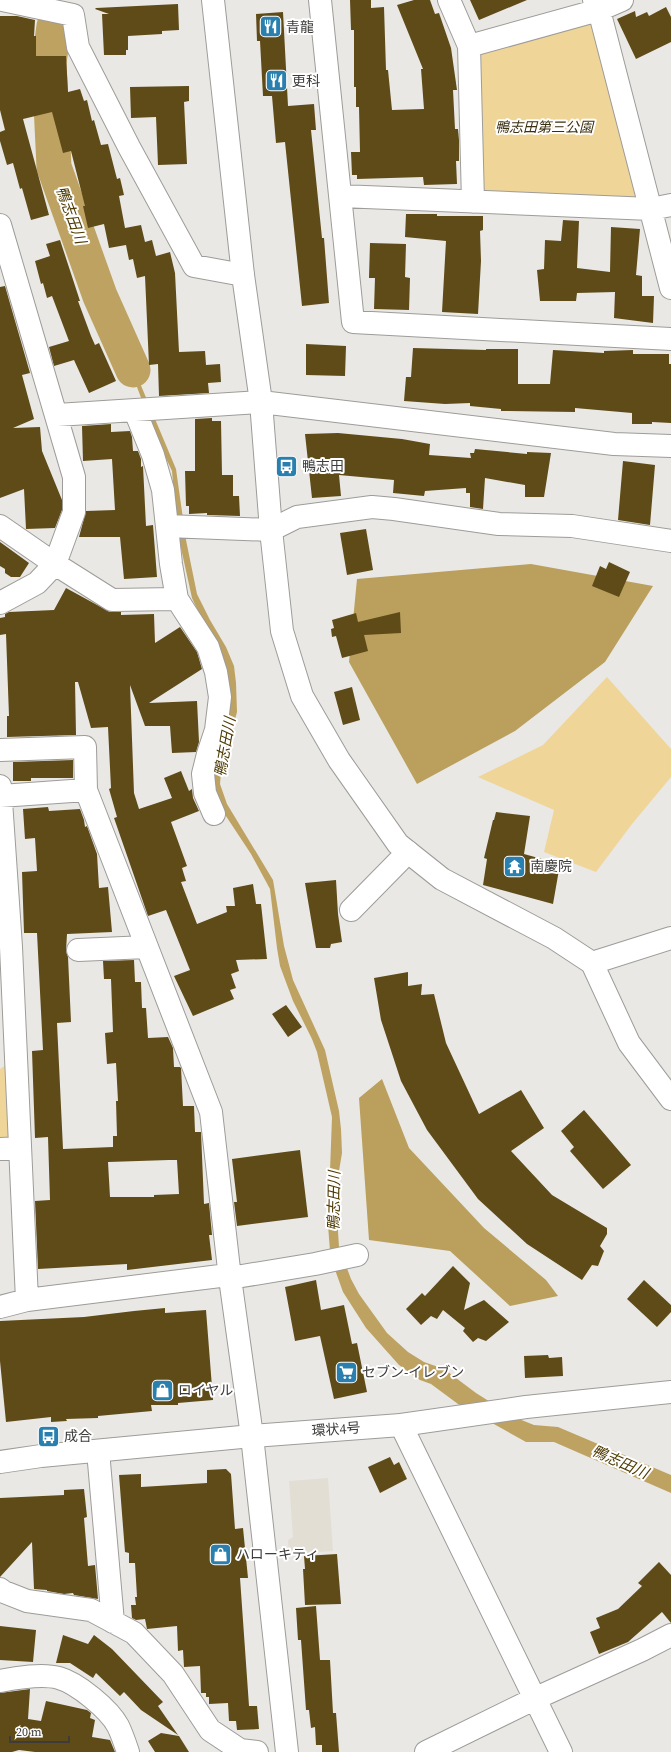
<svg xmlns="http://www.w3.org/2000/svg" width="671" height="1752" viewBox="0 0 671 1752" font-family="'Source Serif 4','Noto Sans JP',serif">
	<rect width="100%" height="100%" fill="#e9e8e5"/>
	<path fill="#e2ded4" d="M328 1478 333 1551 289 1554 288 1540 293 1537 289 1481Z"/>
	<path fill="#f0d598" d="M590 13 640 201 473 202 469 46Z
		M607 677 671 749V777L632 824 596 872 544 852 554 810 478 777 543 745Z
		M6 1065 12 1140H0V1069Z"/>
	<path fill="#ba9f5d" d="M531 564 653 586 605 662 515 731 417 784 349 662 357 579Z
		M382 1079 409 1148 484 1228 546 1280 558 1296 510 1306 450 1251 369 1240 359 1098Z"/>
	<path fill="#bea261" d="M116 326 176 469 186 540 197 594 210 620 226 647 234 666 236 683 237 712 221 772 220 784 227 804 273 880 284 946 293 980 325 1050 339 1111 341 1129 342 1153 338 1177 337 1216 339 1247 351 1279 359 1294 387 1333 408 1352 424 1362 444 1369 476 1393 514 1417 534 1425 558 1427 671 1475V1493L554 1442H526L458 1404 431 1384 420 1380 399 1365 366 1328 343 1292 334 1267 330 1251 328 1225 332 1117 317 1052 312 1039 293 1001 280 966 277 948 270 889 251 854 220 807 215 793 212 774 230 693 223 656 207 630 192 598 177 530 172 471 155 435 128 363 112 328Z"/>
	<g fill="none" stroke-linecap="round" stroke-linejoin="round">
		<path stroke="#bea261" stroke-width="35" d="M54 26 49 63 54 167 100 296 133 370"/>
	</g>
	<path fill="#5f4b18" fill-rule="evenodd" d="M350 0H371V8L384 7 386 70H388L392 110 424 109 421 69H423L397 5 414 0H430L435 14 439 13 451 48 457 90H453L455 129H458L459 140V161H456L457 184 424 185 423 177 357 179V175H352L351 152H360L359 107H356V87H354V30H351Z
		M470 0H527L479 20Z
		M178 4 179 30 162 31V34L128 36V50H126V55H104L102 14H109L95 9 96 8Z
		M666 7 671 17V42L636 59 617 19 635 11 636 17 647 12 649 16Z
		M283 12 288 106 314 104 316 130H311L322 238H324L329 303 302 306 285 142 276 143 272 96H263L260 41H257L256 14Z
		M0 16H17L35 20 34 36H36V56H66L68 92 80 89 84 101 87 100 92 121 94 120 101 145 108 144 117 179 120 178 124 195 119 196 125 228 141 225 145 242 152 240 156 256 170 252 175 273 179 352 205 351 206 365 220 364 221 382 208 383 209 393 159 396 158 364 149 365 145 276 137 278 133 259 129 260 126 245 109 248 104 224 88 228 83 206H85L71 151 63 153 52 112 23 119 49 215 31 220 22 188 20 189 13 163 7 165 0 141V132L5 130 0 110Z
		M189 86V101L184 102 187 164 158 165 156 117 131 118 130 87Z
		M406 214H437V216H483V230L480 231 481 261 478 314 442 312 446 241 405 237Z
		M563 220 579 221 577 268 610 272 611 227 640 229 636 275 642 276V296H654L653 323 614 318 615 292 577 293 576 301H540L537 270 544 269 545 240 561 241Z
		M60 240 80 301H78L91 336 95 345 99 343 116 381 89 393 74 360 54 366 49 347 69 341 52 296 47 298 43 283 41 284 35 261 50 256 46 244Z
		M370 243 406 244 405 277 410 278 409 310 374 309 375 278H369Z
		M5 286 30 373 22 375 34 419 13 428 40 427 42 451 62 500V510L55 528 26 529 24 489 0 498V287Z
		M306 344 346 346 345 376 306 375Z
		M413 348 486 350V349H518V384H550L553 350 604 353V351L633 350V354H669V364H671V423L652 422V424H632V413L575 408V412L501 411V409L470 406V403L445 404 404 401 406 377H411Z
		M212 418V421H221L222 475H233V496H239L240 516 207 515V513L189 514V506H186L185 471H195V419Z
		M111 424V432L130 431 132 437 133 451H138L141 459V467L143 466 146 526 153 525 157 577 124 579 120 537H79L86 511 115 510 112 459 83 461 82 426Z
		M338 433 402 439 430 444 429 455 471 458 470 453H474L475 449 527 454V452L551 453 544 497H525V485L485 478 483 509 470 507V493H466V488L425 491 424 496 393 493 394 480 339 475 341 496 312 498 305 434Z
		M623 461 655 465 650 525 618 520Z
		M366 529 373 570 347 575 340 533Z
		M0 542 29 563 20 577H11L5 573V569L0 566Z
		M609 562 630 572 619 597 592 586 600 566 606 569Z
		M66 588 110 612H121V615L154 614 155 643 180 627 197 652 202 669 149 703 197 701 199 742 196 752 172 753 170 726H145L130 685 134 793 139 809 172 798 164 778 181 771 189 791 192 789 193 798 199 811 171 822 187 866 182 868 186 881 181 882 197 924 227 912 226 906H235L233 888 253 884 256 904H261L267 959 236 960 239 971 231 974 236 988 230 990 234 999 193 1016 174 976 190 970 166 910 148 916 114 818 117 817 109 789 111 788 108 727 91 728 78 682H75L76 735 7 737V716H9L6 634 0 635V618L5 617V614L9 612 54 610Z
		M400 612 401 633 364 635 368 651 342 658 336 636 332 637 331 629 334 628 332 620 356 613 358 622Z
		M352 687 360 720 343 725 334 692Z
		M73 760V778H31V781H13V762Z
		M48 807 49 811 80 809 84 820 85 827 87 826 97 854 99 888 108 887 112 932 67 934 66 951 68 957 71 1022 57 1023 63 1149 113 1147V1136H117L116 1101H118L116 1063 107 1064 105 1033 113 1032 111 979H104L103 961 134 960 135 982H141L142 1008H146L148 1038 168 1037 173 1048 174 1067H180L181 1068 183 1106H194L195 1132H201L204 1204 209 1203 212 1235H209L212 1260 127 1270V1264L38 1269 35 1201 50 1200 48 1137 35 1138 32 1051 43 1050 37 933H24L22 872 37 871 35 838 25 839 23 809ZM169 1160H177L179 1194 154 1195V1197H110L108 1162Z
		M496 812 530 816 524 854 560 864 553 904 483 885 487 859 484 858 493 820H494Z
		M336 880 338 914 342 942 331 944 330 948H316L305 883Z
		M408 972V986L422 984 421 995 434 994 446 1043 479 1114 521 1090 544 1128 511 1151 552 1195 607 1228V1234L600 1246 604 1251 598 1266 592 1265 582 1280 527 1244 478 1199 427 1130 401 1081 381 1020 374 978Z
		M286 1005 302 1027 288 1037 272 1014Z
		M584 1110 631 1165 603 1189 570 1151 574 1147 561 1131Z
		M300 1150 308 1217 237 1226 234 1202H237L232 1159Z
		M453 1266 470 1283 464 1310 484 1300 509 1322 486 1341 478 1338 473 1342 463 1331 465 1328 443 1310 437 1319 431 1316 421 1325 406 1309 422 1293 425 1296Z
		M316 1280 321 1310 344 1305 352 1344 357 1343 367 1392 334 1399 320 1336 295 1341 285 1287Z
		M644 1280 671 1305V1312L657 1327 627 1299Z
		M165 1308V1313L206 1310 213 1400 178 1403V1405H151L152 1411 98 1416V1418L66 1419 67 1421 51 1422V1417L6 1422 0 1361V1321L84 1317 134 1311Z
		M548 1355 549 1358 562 1357 563 1376 525 1378 524 1356Z
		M390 1457 394 1465 399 1462 407 1479 380 1493 368 1467Z
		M226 1469 231 1474 235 1529 243 1528 248 1578H240L249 1706H257L259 1729 237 1730 236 1721H229L228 1703 209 1704V1697H206V1693H201L200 1666 184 1667 183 1650 178 1651 177 1626 147 1629 145 1619 136 1620 132 1618 131 1605H136L135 1597H137L135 1563H129V1553L125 1552 119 1475 141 1474V1487L207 1483V1470Z
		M84 1489 87 1517 84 1518 88 1566 95 1565 98 1599 74 1595 73 1593 64 1594 47 1591V1590L34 1589 32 1542 0 1577V1498L64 1495V1490Z
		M337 1554 341 1604 305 1605 303 1569H305L304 1556Z
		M659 1562 671 1575V1623L662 1612 628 1642 599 1654 590 1632 600 1628 596 1618 618 1609 642 1586 638 1583Z
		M316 1606 320 1660H330L333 1713H336L339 1752H322V1745H316L315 1727 311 1728 309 1710H306L301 1640H298L296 1608Z
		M0 1626 36 1630 33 1662 0 1660Z
		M63 1635 88 1644 94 1635 112 1649 163 1702 158 1706 178 1735 141 1710 124 1692 120 1696 96 1673 93 1678 70 1663H56Z
		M30 1689 28 1719 41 1721 46 1701 87 1710 91 1713 90 1718 95 1720 92 1737 110 1740 115 1752H35L19 1750 12 1752H0V1693Z
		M161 1733 179 1736 189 1752H155L148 1741Z"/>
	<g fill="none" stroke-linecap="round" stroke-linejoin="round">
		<defs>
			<path id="street" d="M2 0 73 15 78 47 129 147 194 266 243 275
				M320 0 353 322 671 339
				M449 0 469 46 473 202
				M594 0 599 10 671 288
				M469 46 599 10 622 0
				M341 196 651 209 671 205
				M0 225 74 477V512L55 564 37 583 0 603
				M135 411 153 455 163 490 171 564 177 599 208 647 216 672 220 697 216 730 208 754 203 774 205 793 214 814
				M57 415 261 402
				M0 526 55 564 112 600 177 599
				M167 526 271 530 297 517 372 507 394 509 499 524 572 526 671 541
				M0 750 85 747 86 790
				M0 786 11 947 27 1300
				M0 796 86 790 211 1112 230 1278 252 1436
				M351 910 408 852
				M78 950 147 947
				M592 963 671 938
				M0 1149 20 1148
				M0 1307 27 1300 220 1276 230 1278 315 1264 357 1255
				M401 1425 561 1752
				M98 1451 113 1622
				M0 1589 4 1592 27 1601 91 1610 134 1633 173 1674 210 1730 240 1750 257 1752
				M0 1681C16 1678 42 1673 59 1678 77 1683 109 1709 118 1726 122 1734 125 1743 128 1752
				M426 1752 534 1699 642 1650 671 1635"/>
			<path id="secondary" d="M213 0 243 275 261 402 271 530 282 631 302 696 339 760 398 844 442 879 554 938 592 963 629 1043 671 1099
				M261 402 614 444 671 446
				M252 1436 287 1752"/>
			<path id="primary" d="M0 1462 41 1456 252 1436 401 1425 526 1407 671 1392"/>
		</defs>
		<use href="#street" stroke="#9d9c99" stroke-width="24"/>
		<use href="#secondary" stroke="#9d9c99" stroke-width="24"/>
		<use href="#primary" stroke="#9d9c99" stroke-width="24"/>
		<use href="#street" stroke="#fff" stroke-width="22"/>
		<use href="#secondary" stroke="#fff" stroke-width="22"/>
		<use href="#primary" stroke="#fff" stroke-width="22"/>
	</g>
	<defs>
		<symbol id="restaurant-square" viewBox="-11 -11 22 22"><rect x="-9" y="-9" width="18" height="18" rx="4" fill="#2980af" stroke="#fff"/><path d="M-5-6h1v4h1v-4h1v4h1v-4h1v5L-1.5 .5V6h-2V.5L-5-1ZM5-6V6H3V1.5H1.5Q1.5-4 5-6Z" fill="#fff"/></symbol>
		<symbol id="bus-square" viewBox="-11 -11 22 22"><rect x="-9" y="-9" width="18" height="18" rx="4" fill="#2980af" stroke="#fff"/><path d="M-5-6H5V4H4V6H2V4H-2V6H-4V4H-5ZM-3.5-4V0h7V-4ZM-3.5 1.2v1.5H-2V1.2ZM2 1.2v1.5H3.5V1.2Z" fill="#fff"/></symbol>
		<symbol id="temple-square" viewBox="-11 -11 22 22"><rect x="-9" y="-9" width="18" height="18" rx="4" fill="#2980af" stroke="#fff"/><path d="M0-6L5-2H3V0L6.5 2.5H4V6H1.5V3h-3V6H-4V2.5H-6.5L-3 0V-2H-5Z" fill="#fff"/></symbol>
		<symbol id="supermarket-square" viewBox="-11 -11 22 22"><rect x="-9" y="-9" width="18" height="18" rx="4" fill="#2980af" stroke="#fff"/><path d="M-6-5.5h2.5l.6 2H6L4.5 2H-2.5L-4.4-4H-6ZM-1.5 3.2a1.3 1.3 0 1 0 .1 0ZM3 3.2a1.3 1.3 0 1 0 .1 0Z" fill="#fff"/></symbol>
		<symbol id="shop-square" viewBox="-11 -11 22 22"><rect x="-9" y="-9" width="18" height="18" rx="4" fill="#2980af" stroke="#fff"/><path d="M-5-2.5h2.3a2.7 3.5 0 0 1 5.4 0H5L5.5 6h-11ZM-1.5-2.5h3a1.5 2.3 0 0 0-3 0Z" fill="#fff"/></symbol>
	</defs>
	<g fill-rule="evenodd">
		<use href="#restaurant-square" x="258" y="14" width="25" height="25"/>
		<use href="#restaurant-square" x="264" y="68" width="25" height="25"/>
		<use href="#bus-square" x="274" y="454" width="25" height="25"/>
		<use href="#temple-square" x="502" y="854" width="25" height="25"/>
		<use href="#supermarket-square" x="334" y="1360" width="25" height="25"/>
		<use href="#shop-square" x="150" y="1378" width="25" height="25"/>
		<use href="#bus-square" x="36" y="1424" width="25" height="25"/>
		<use href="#shop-square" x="208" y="1542" width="25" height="25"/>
	</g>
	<g text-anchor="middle" stroke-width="4" stroke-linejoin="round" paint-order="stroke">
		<g font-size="14" fill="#3d3c3b" stroke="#fff" text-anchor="start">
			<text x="286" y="32">青龍</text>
			<text x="292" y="86">更科</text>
			<text x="302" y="471">鴨志田</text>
			<text x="530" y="871">南慶院</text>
			<text x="362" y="1377">セブン-イレブン</text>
			<text x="178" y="1395">ロイヤル</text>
			<text x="64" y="1441">成合</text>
			<text x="236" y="1559">ハローキティ</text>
		</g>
		<g font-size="14" font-style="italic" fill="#3b2f11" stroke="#fff">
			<text x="544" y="132">鴨志田第三公園</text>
		</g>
		<g font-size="14" fill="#3d3c3b" stroke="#fff">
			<text transform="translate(336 1429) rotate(-4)" y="5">環状4号</text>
		</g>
		<g font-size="15" font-style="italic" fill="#4e3b03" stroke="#fff">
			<text transform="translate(71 215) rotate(70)" y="5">鴨志田川</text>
			<text transform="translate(225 747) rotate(-80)" y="5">鴨志田川</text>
			<text transform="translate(334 1201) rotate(-89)" y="5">鴨志田川</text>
			<text transform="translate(620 1462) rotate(24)" y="5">鴨志田川</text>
		</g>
	</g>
	<path d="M10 1736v6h59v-6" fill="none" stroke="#3d3c3b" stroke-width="2"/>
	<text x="16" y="1736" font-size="12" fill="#3d3c3b" stroke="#ffffff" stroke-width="3" paint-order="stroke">20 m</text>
</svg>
